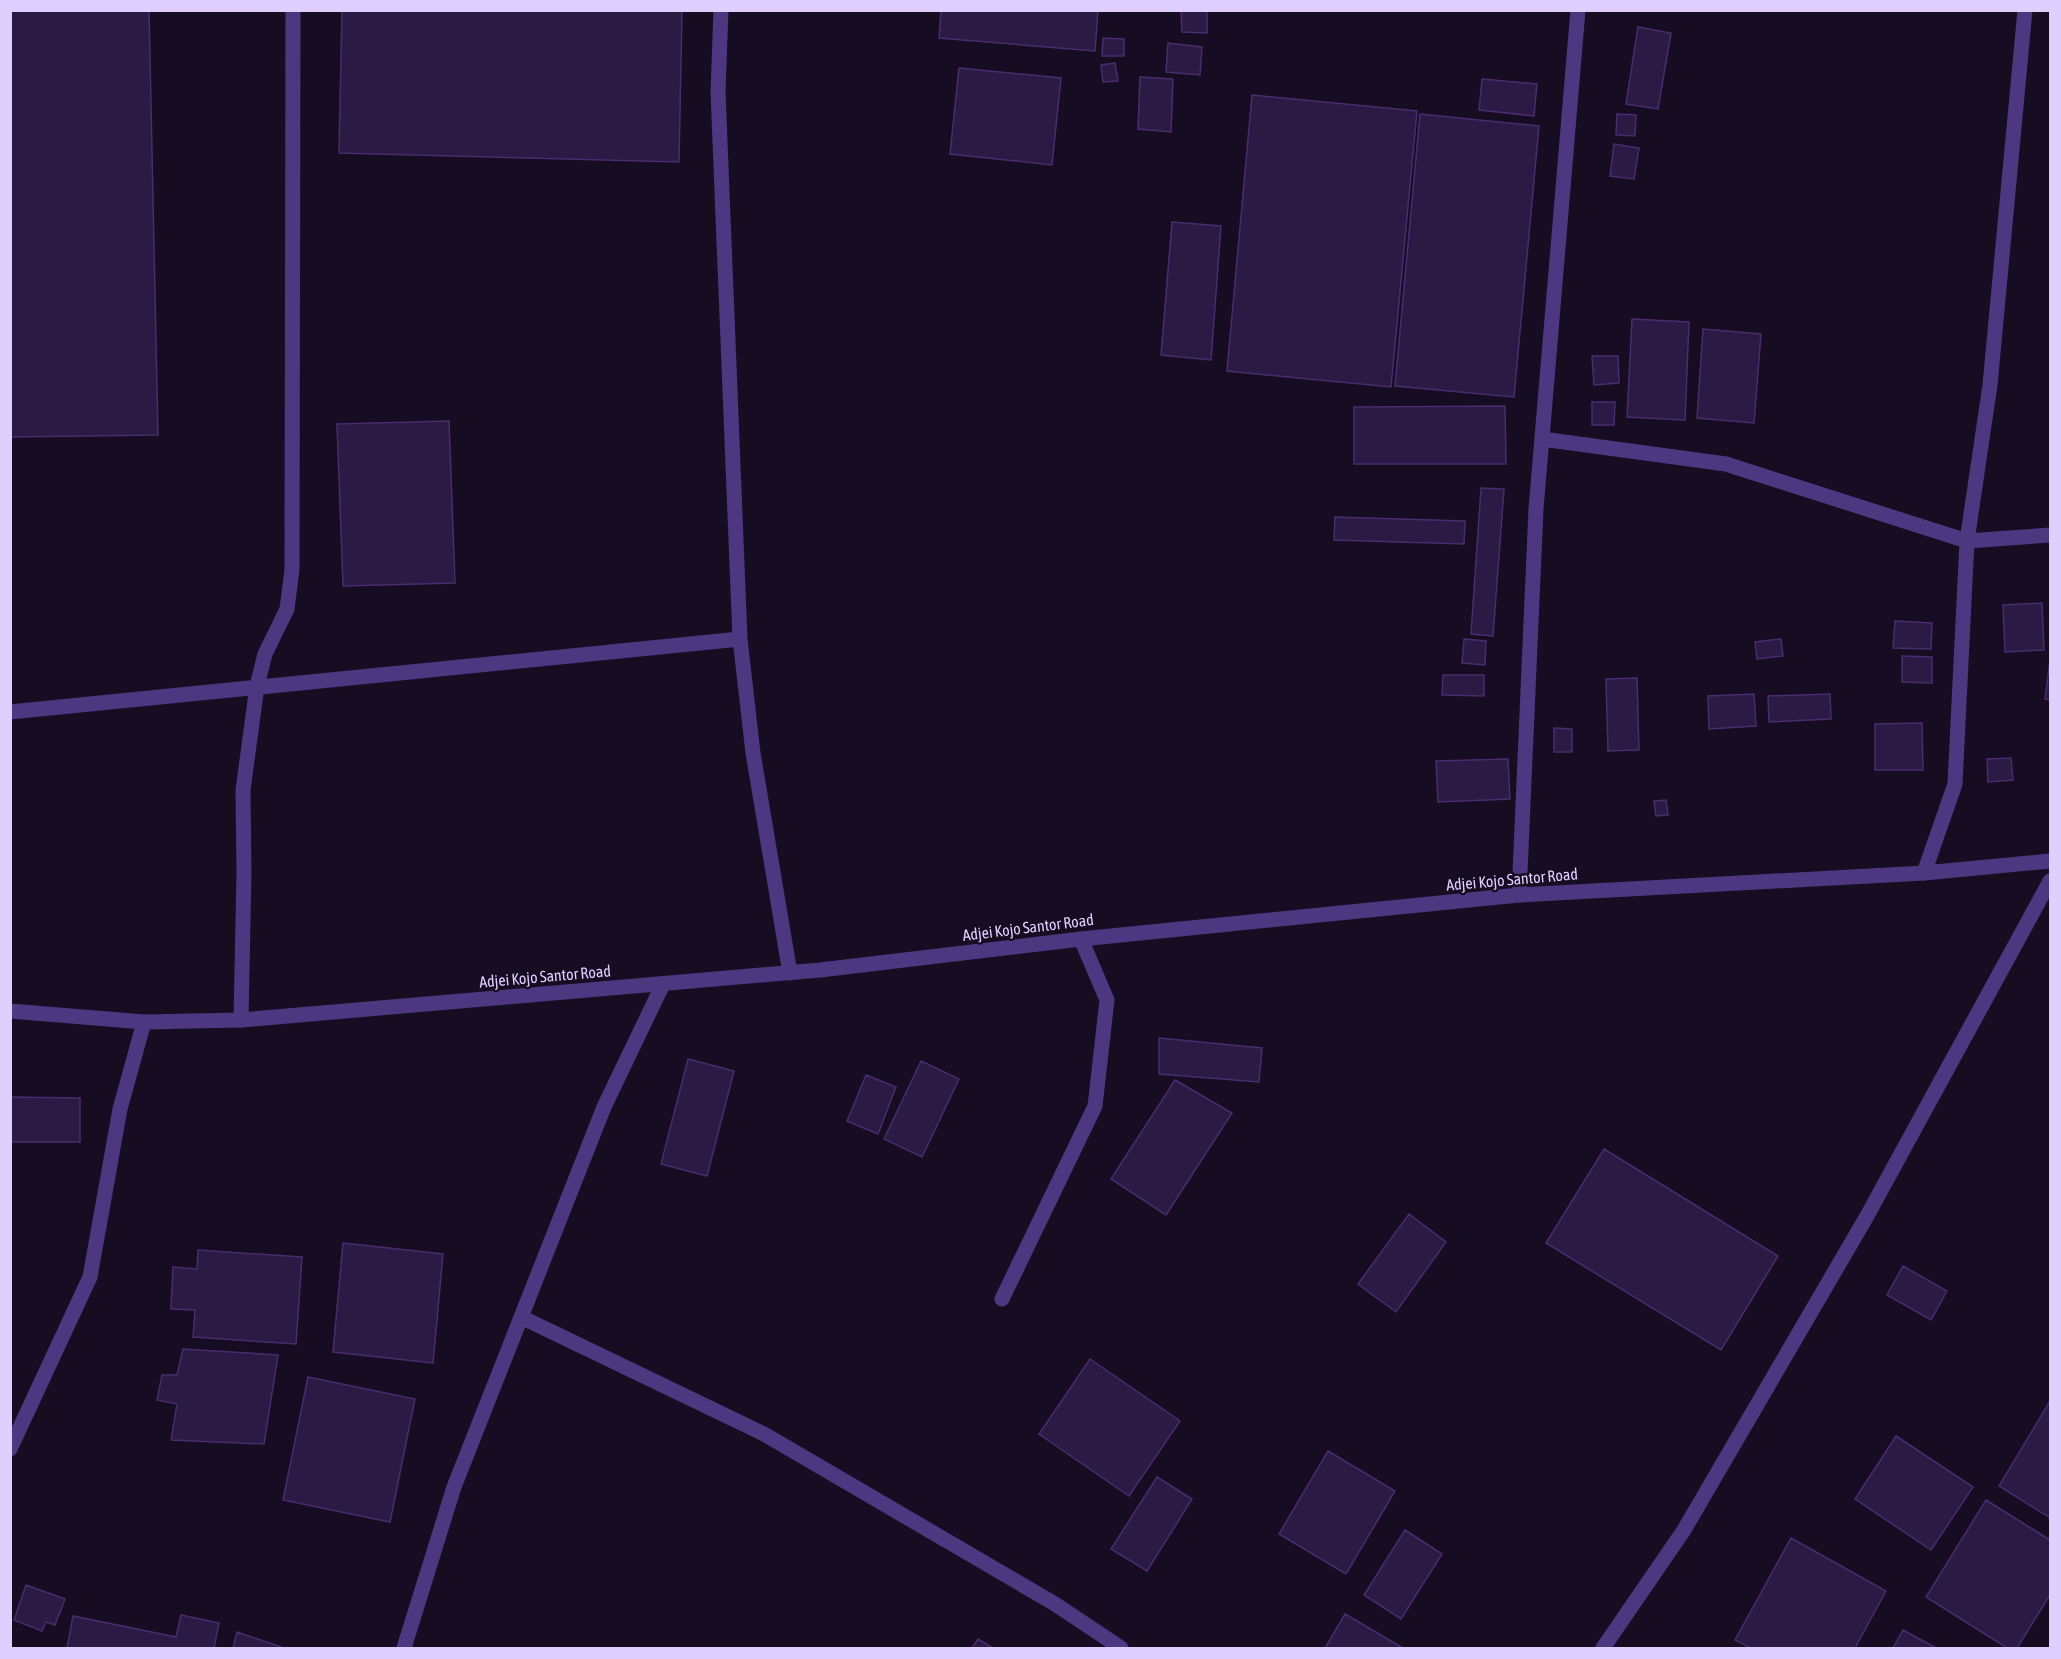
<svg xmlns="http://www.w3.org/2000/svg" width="2061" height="1659" viewBox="0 0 2061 1659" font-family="'Asap Condensed',sans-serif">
	<rect width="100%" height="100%" fill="#160d22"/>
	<path fill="#2b1a43" stroke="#482c6f" stroke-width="1.5" d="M10 10H149L158 435 10 437Z
		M342 10H682L679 162 339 153Z
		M941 10H1098L1095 51 939 38Z
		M1181 11H1207V33L1182 32Z
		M1638 27 1671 33 1658 109 1626 104Z
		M1103 38 1124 39V56H1102Z
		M1168 43 1202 47 1200 75 1166 72Z
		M1115 63 1118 81 1103 82 1101 65Z
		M959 68 1061 78 1052 165 950 154Z
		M1140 77 1173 79 1171 132 1138 129Z
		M1482 79 1537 84 1534 116 1479 110Z
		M1252 95 1417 111 1391 387 1227 371Z
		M1420 114 1539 126 1514 397 1395 386Z
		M1617 114 1636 115 1635 136 1616 135Z
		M1614 144 1639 148 1634 179 1610 176Z
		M1172 222 1221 226 1211 360 1161 355Z
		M1632 319 1689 322 1685 420 1627 417Z
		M1703 329 1761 334 1754 423 1697 418Z
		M1592 356H1618L1619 383 1594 385Z
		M1592 402H1615L1614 425H1592Z
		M1505 406 1506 464H1354V407Z
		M449 421 455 583 343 586 337 424Z
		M1481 488 1504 489 1493 636 1471 634Z
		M1335 517 1465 521 1464 544 1334 540Z
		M2042 603 2044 650 2005 652 2003 605Z
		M1895 621 1932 623 1931 649 1893 648Z
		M1464 639 1486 641 1485 665 1462 663Z
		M1781 639 1783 656 1757 659 1755 642Z
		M1902 656 1932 657V683L1902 682Z
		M2050 660V700L2045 699Z
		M1443 675H1484V696L1442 695Z
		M1637 678 1639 750 1608 751 1606 679Z
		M1754 694 1756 726 1709 729 1708 696Z
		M1830 694 1831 719 1769 722 1768 696Z
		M1922 723 1923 770H1875V724Z
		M1554 728 1572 729V752H1554Z
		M2011 758 2013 780 1988 782 1987 759Z
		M1508 759 1510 799 1438 802 1436 761Z
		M1666 800 1668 815 1656 816 1654 801Z
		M1159 1038 1262 1048 1259 1082 1159 1074Z
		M688 1059 734 1071 707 1176 661 1164Z
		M921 1061 959 1079 922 1157 884 1139Z
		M866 1075 896 1087 878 1134 847 1121Z
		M1175 1080 1232 1113 1166 1215 1111 1179Z
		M10 1097 80 1098V1142H10Z
		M1604 1149 1778 1256 1721 1350 1546 1243Z
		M1409 1214 1446 1242 1396 1312 1358 1284Z
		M343 1243 443 1254 433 1363 333 1352Z
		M198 1250 302 1257 296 1344 193 1337 195 1310 171 1309 173 1267 197 1269Z
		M1903 1266 1947 1291 1931 1320 1887 1295Z
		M183 1349 278 1355 264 1444 171 1440 177 1404 157 1400 162 1375H177Z
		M1090 1359 1180 1421 1129 1496 1039 1434Z
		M308 1377 415 1399 390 1522 283 1500Z
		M2050 1401V1518L1999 1486Z
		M1896 1436 1973 1487 1931 1550 1855 1499Z
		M1328 1451 1395 1491 1346 1574 1279 1534Z
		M1157 1477 1192 1499 1147 1571 1111 1549Z
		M1986 1500 2050 1540V1595L2017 1648H2007L1926 1597Z
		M1405 1530 1442 1554 1401 1619 1364 1595Z
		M1791 1538 1886 1591 1855 1648H1751L1735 1640Z
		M26 1585 65 1599 55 1625 46 1622 42 1631 14 1620Z
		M1345 1614 1403 1648H1325Z
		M181 1615 219 1623 214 1648H67L73 1616 176 1637Z
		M1903 1630 1936 1648H1893Z
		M237 1632 284 1648H233Z
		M978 1639 993 1648H972Z"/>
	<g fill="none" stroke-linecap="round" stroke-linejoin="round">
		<path stroke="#4b3881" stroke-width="15" d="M1002 1299 1095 1106 1107 1000 1081 939"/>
		<path stroke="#4b3881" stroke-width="15" d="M721 10 718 92 740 639 753 753 790 973
			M1542 439 1726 464 1967 541 2050 535
			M10 712 740 639
			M1924 873 1955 784 1967 541 1990 385 2025 10
			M1519 895 1536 509 1578 10
			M241 1020 244 873 243 790 257 686 265 654 287 609 292 570 293 10
			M521 1317 764 1434 1055 1604 1121 1648
			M10 1449 90 1277 120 1109 144 1022
			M404 1648 454 1487 604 1107 663 984
			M1603 1648 1684 1530 1867 1216 2050 881"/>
		<path stroke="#4b3881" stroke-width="15" d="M10 1011 144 1022 241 1020 820 970 1081 939 1519 895 1924 873 2050 861"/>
	</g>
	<g text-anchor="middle" stroke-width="5" stroke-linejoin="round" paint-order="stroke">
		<g font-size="16" fill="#dfcfff" stroke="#160d22">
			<text transform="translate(1512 879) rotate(-5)" y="6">Adjei Kojo Santor Road</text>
			<text transform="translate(1028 927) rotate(-7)" y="6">Adjei Kojo Santor Road</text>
			<text transform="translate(545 976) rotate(-5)" y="6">Adjei Kojo Santor Road</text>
		</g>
	</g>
	<rect width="2061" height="1659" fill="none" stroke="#dfcfff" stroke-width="24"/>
</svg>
